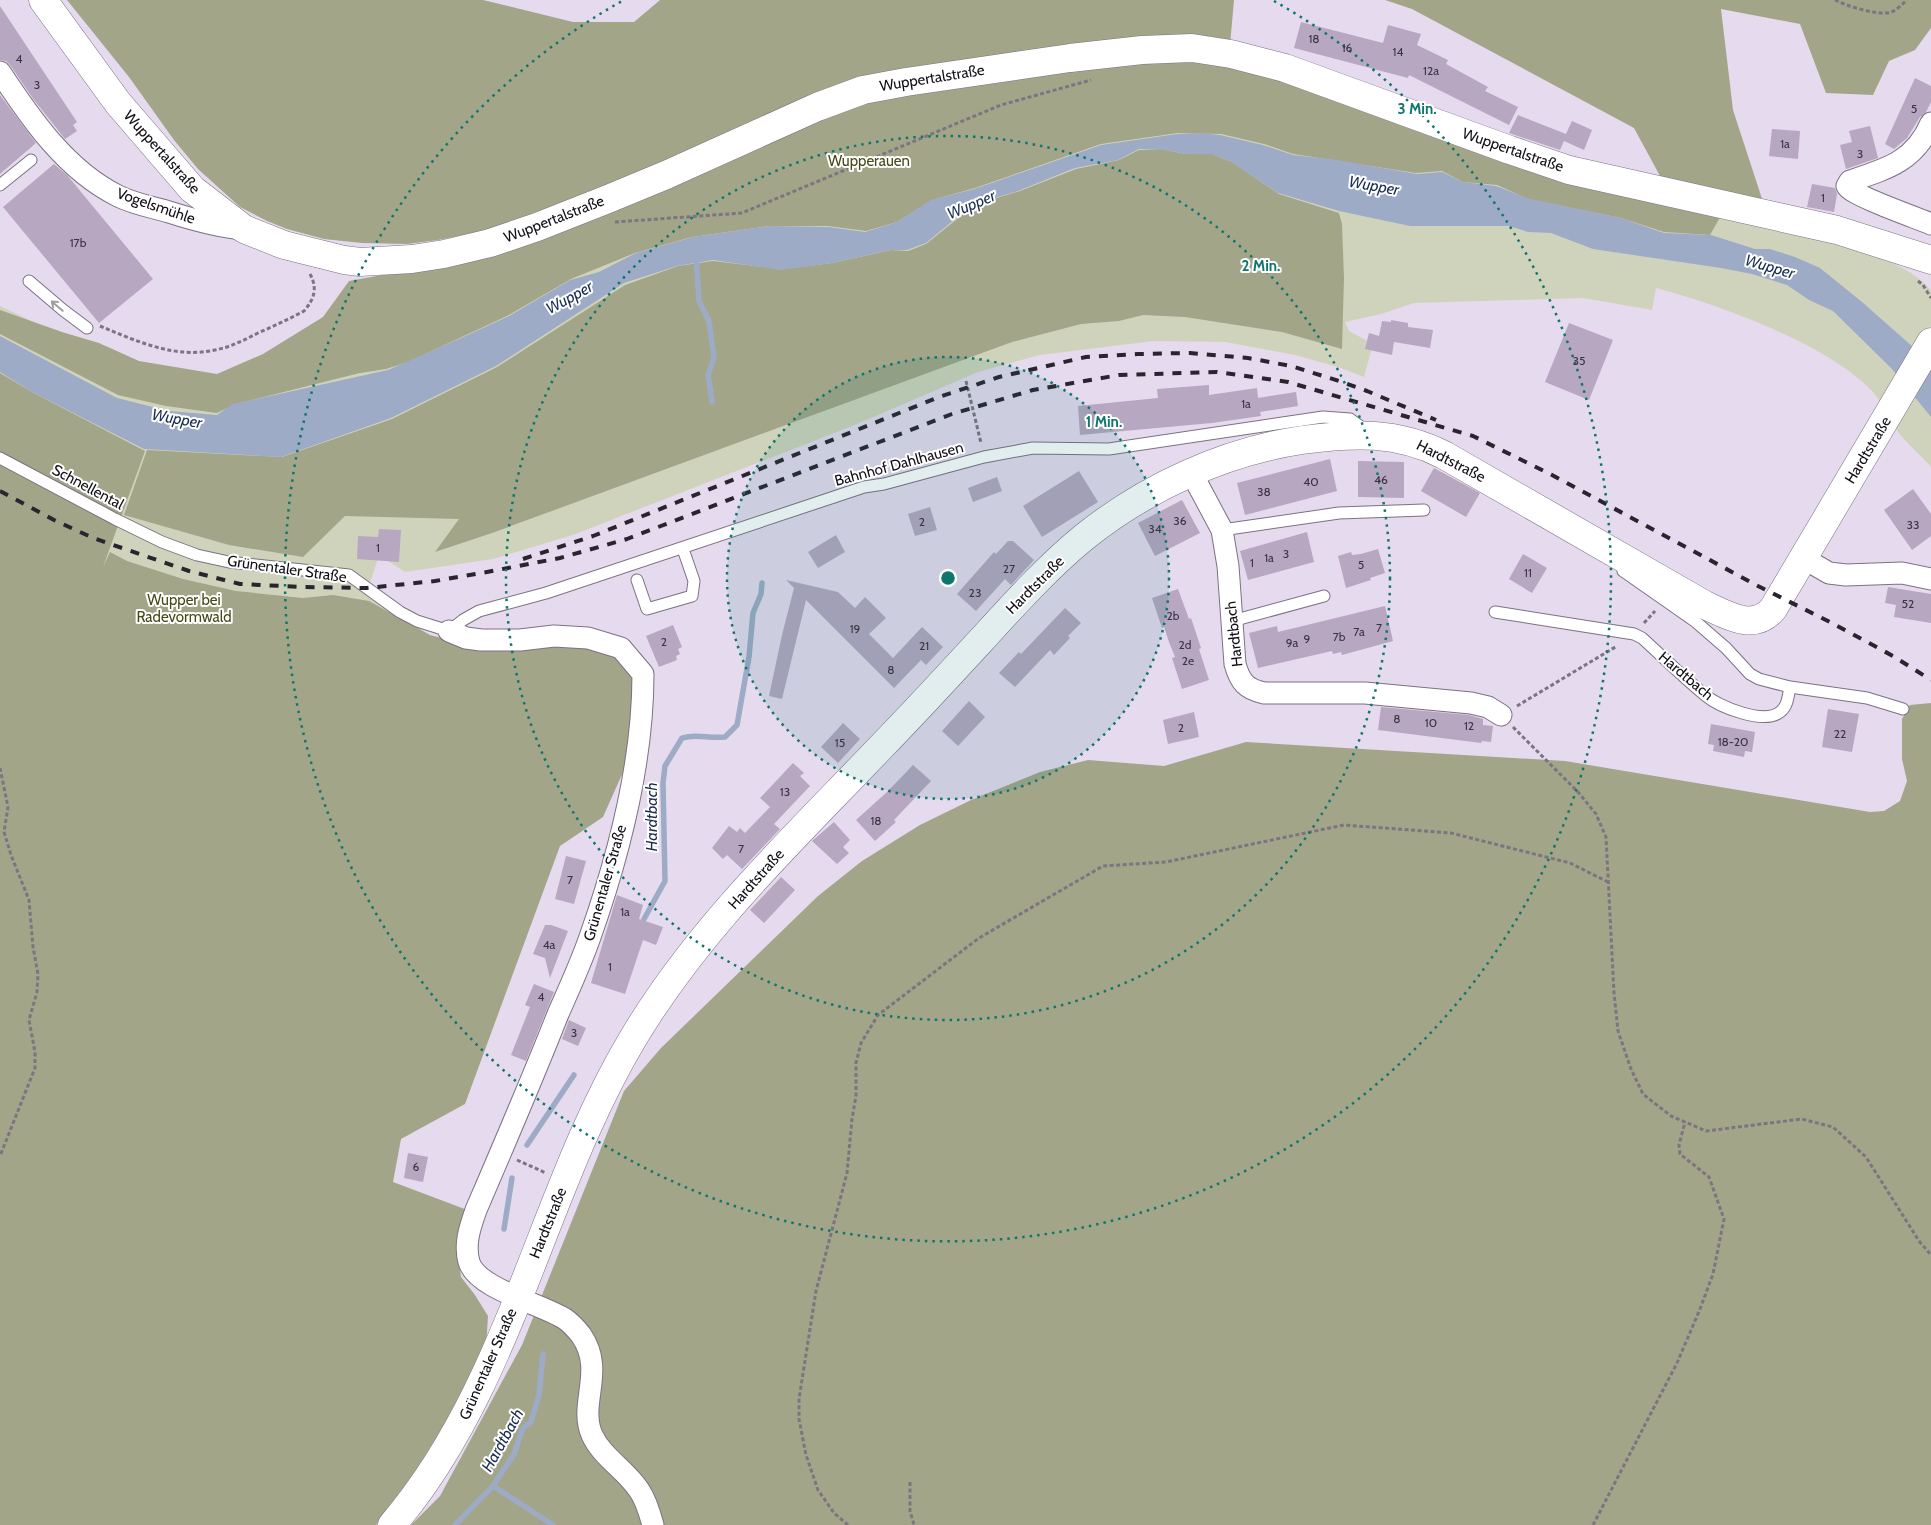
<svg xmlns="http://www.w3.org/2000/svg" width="1931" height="1525" viewBox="0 0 1931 1525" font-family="Cabin,sans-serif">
	<rect width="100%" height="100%" fill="#e6daee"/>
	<path fill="#d0d3bc" d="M1193 84 1854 246C1880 258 1912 268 1931 290V326L1915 355 1931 365V467C1920 454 1905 442 1895 428 1886 417 1882 402 1873 392 1828 344 1720 305 1656 288L1652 310 1583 298 1414 303 1381 314 1345 322 1349 331 1373 344 1364 377 1341 368 1295 355 1225 342 1154 341 1040 355 978 372 857 424 573 535 493 559 405 572 379 555 368 589 431 637 0 741V306L90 349 205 392 393 326Z"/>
	<path fill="#a3a588" d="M67 0H483L573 22H634L660 0H1234L1230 45 956 71 534 221 438 240 407 244 362 243 324 239 287 229 267 221 240 207 198 169 174 140 129 77Z
		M1385 0H1931V28L1915 50 1889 61 1873 95 1826 93 1800 24 1721 9 1733 110 1765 208 1666 187 1634 128 1412 9Z
		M1228 58 1723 212 1710 235 1664 232 1621 218 1528 199 1497 185 1463 182 1442 171 1416 173 1293 154 1264 144 1221 134 1178 133 1101 144 975 188 932 200 897 222 866 231 828 226H769L692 237 635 253 571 279 507 316 408 362 386 369 360 373 236 404 217 413 166 406 118 395 0 334V310L62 332 99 343 139 361 217 374 263 354 323 317 349 281 438 265 819 109 1082 60 1072 76 1083 60Z
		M1161 149 1186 154H1212L1232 162 1279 194 1339 213 1342 224 1344 278 1342 349 1282 332 1185 317 1143 315 1119 321 1081 324 1012 342 492 533 435 552 459 519 345 516 303 557 229 545 124 515 147 450 282 457 392 419 497 367 625 285 678 266 713 261 782 269 832 263 891 250 908 251 926 244 962 215 990 200 1020 191 1076 169 1119 160 1139 150Z
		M0 373 32 392 145 451 103 567 110 552 127 561 183 579 236 591 303 598 333 595 369 601 430 635 481 648 555 638 619 650 642 676 632 752 603 817 560 846 465 1104 401 1139 393 1182 470 1211 456 1240 461 1277 475 1295 488 1316 486 1348 426 1466 376 1525H0Z
		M1931 703V1525H411L440 1496 522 1345 624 1091 661 1048 818 896 862 861 920 825 971 800 1040 772 1088 760 1164 766 1246 742 1565 761 1870 812 1884 811 1900 801 1907 781 1902 759V719L1910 705Z"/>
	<path fill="#9eabc6" d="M1201 133 1220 135 1263 145 1293 155 1337 160 1417 174 1442 172 1463 182 1496 186 1530 199 1621 218 1664 233 1711 235 1755 249H1770L1795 257 1820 268 1862 302 1913 347 1931 367V417L1892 369 1833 311 1809 300 1787 285 1752 274 1721 268 1593 249 1551 233 1528 232 1509 226H1410L1339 211 1278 193 1230 161 1211 154H1186L1160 149H1139L1118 160 1075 168 1018 191 988 200 960 215 926 243 907 250H890L832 263 780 270 713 260 677 266 624 283 496 366 391 418 281 457 144 449 32 392 0 372V336L117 398 169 411 217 415 233 404 388 370 461 338 509 316 570 280 599 272 636 253 693 237 770 226 829 227 865 232 897 222 931 200 974 189 1101 145 1177 134Z"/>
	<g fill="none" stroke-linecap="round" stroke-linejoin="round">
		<path stroke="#9eabc6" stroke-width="5.5" d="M696 255 699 301 709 321 714 358 708 375 712 402
			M644 919 665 881 663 783 665 766 682 738C697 733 708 739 725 737L737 725 749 657 753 613 761 594 762 583
			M527 1145 574 1075
			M504 1229 512 1178
			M493 1486 553 1525
			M455 1525 493 1486 514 1454 523 1428 531 1422 539 1395 543 1354"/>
	</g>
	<path fill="#b7a7c1" d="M0 6 77 122 73 125 77 131 65 139 34 100 10 65 6 61 0 60Z
		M1301 22 1383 43 1388 25 1421 34 1417 45 1448 60 1446 64 1488 87 1485 91 1518 107 1509 125 1409 75 1408 78 1294 48Z
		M1915 78 1931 86V102L1926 112 1920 117 1907 138 1894 149 1885 144Z
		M0 95 36 143 0 174Z
		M1518 115 1566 134 1572 121 1592 130 1584 150 1564 141 1560 150 1509 133Z
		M1870 126 1878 158 1846 169 1840 145 1852 142 1849 131Z
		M1772 129 1800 131 1798 159 1769 156Z
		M54 164 67 175 153 279 99 323 3 207Z
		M1812 184 1835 188 1837 194 1834 212 1807 207Z
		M1391 320 1408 323V327L1433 330 1430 348 1394 342 1392 355 1365 349 1369 333 1379 336 1382 321 1391 322Z
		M1569 323 1613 340 1589 400 1545 382Z
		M1209 385V395L1257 388 1258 398 1296 392 1298 406 1260 412 1261 416 1212 423 1080 435 1078 406 1158 398 1157 389Z
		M1330 459 1337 491 1245 515 1237 483Z
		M1358 461 1404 462V498L1358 497Z
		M1434 468 1480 493 1466 517 1421 491Z
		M1079 471 1098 502 1042 537 1023 506Z
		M997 477 1002 491 973 502 968 488Z
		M1913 489 1931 514V536L1912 550 1884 510Z
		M1182 500 1200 533 1155 556 1138 523Z
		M930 507 937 530 915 536 908 514Z
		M379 529 401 530 399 562 357 559 358 536 378 537Z
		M1307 532 1314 562 1248 580 1240 551Z
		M836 535 845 552 818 568 808 552Z
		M1008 541H1013L1034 560 1011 585 1005 579 976 611 957 594 994 552 996 554Z
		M1378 549 1385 573 1370 578 1371 580 1346 588 1338 556 1351 552 1352 555 1361 554Z
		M1523 554 1547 568 1532 593 1509 579Z
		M786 580 838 592 855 608 865 597 886 618 869 634 893 658 922 627 943 647 926 665 921 660 894 688 806 600 782 699 769 696 782 635 794 588Z
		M1888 587 1931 594V623L1894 617 1896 605 1885 603Z
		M1178 589 1189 619 1191 618 1201 648 1199 649 1209 680 1182 689 1172 658 1175 657 1169 642 1164 627 1162 628 1152 598Z
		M1385 606 1393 641 1342 655 1341 652 1333 654 1332 651 1258 668 1249 633 1277 626 1278 632Z
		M1065 608 1081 623 1068 636 1070 638 1054 655 1050 650 1015 687 999 673 1019 652 1021 654Z
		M673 625 682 647 678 649 680 654 676 656 677 660 659 667 646 636Z
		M969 701 985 717 958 746 942 731Z
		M1381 707 1469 715 1483 719V725L1493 726 1491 742 1482 741 1481 743 1378 730Z
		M1828 709 1859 714 1852 752 1822 747Z
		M1194 712 1199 737 1168 744 1163 720Z
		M843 723 860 739 838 763 821 747Z
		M1711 724 1755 732 1752 752 1745 751 1744 757 1713 751 1714 745 1708 744Z
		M793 763 804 773 800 776 810 786 774 824 780 829 742 869 727 855 723 859 712 848 729 826 737 832 740 828 745 833 770 807 760 798Z
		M913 765 931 781 894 820 896 822 875 841 856 820 887 792Z
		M834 822 850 840 843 847 849 853 837 864 812 841Z
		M566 856 586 861 574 904 555 899Z
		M781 877 795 890 764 923 750 910Z
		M617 895 643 905 639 919 663 927 656 945 643 940 625 994 591 983Z
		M545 925H551L568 931 550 978 545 958 533 954Z
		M534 984 554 992 526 1061 511 1055 530 1007 525 1005Z
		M569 1020 586 1028 578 1046 562 1039Z
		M408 1153 428 1157 423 1182 404 1178Z"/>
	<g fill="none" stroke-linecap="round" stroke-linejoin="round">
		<defs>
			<path id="lane" d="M0 185 31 160
				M29 281 63 310 87 328
				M0 458 115 519 162 542 197 555 229 562 349 575 400 612 417 621 449 631 463 620 479 611 546 593 864 487 884 484 984 457 1033 448 1109 449 1323 417 1350 419 1364 429
				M1222 530 1339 513 1424 510
				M1623 571 1696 622 1726 648 1750 674 1759 679 1790 687 1867 698 1903 709
				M637 580 647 609 692 596 694 581 683 549
				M1495 612 1634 634 1642 638C1663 657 1683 677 1705 695 1719 707 1764 725 1780 712 1788 706 1788 696 1790 687
				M1232 621 1324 596"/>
			<path id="street" d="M0 72C31 119 66 170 118 196 134 204 152 207 169 212 194 220 218 227 244 229
				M1931 123C1915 161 1887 169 1850 181L1847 186C1851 195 1917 218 1931 224
				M1191 472 1222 530 1228 566 1235 664C1240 682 1246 689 1264 693H1365L1471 703 1488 707 1501 715
				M1803 558 1829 573 1846 575 1902 573 1931 579
				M449 631 466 638 481 640H520L554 636 588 638 621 648 643 674C643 761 619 855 590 937 581 963 569 989 558 1014 532 1080 504 1145 476 1210 470 1227 464 1244 469 1262 477 1289 542 1304 565 1319 571 1323 577 1330 581 1335 606 1371 578 1403 592 1435 602 1457 626 1470 639 1490 646 1500 650 1514 653 1525"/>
			<path id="secondary" d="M43 0 118 103 192 189 244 229 284 245 344 260 360 262 412 259 444 254 490 243 537 227 608 199 666 175 817 107 863 90 906 82 1070 58 1142 50 1192 48 1231 54 1285 68 1510 150 1569 170 1837 230 1931 260
				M392 1525C512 1385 541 1190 635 1035 701 926 794 838 881 747 917 710 951 673 986 635 1017 601 1048 567 1083 538 1145 488 1223 452 1302 440 1353 433 1397 431 1444 455L1705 605C1727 615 1754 632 1773 609L1931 342"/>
		</defs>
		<use href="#lane" stroke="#7c7182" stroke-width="13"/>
		<use href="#street" stroke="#7c7182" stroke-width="23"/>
		<use href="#secondary" stroke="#7c7182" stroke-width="29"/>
		<path stroke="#7d7482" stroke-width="3" stroke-dasharray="4 2.5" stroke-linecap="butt" d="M1835 0C1847 6 1873 14 1886 13 1895 13 1901 5 1907 0
			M615 222 742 213 1001 105 1091 80
			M1918 281 1923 285 1931 298
			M100 326C136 341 175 359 215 350 231 347 244 340 258 333 274 326 289 319 304 311 314 299 318 289 310 274
			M966 381 981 443
			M1644 623 1655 611
			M1517 706 1617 646
			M1513 727 1578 792 1596 814 1606 837 1614 993 1618 1031 1631 1069 1643 1094 1671 1116 1706 1131 1802 1119 1833 1127 1866 1157 1919 1241 1931 1255
			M0 768 8 807 4 832 11 855 29 900 33 947 38 974 37 992 29 1020 35 1052V1068L0 1156
			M517 1160 546 1173
			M910 1482V1511L914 1525
			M848 1525 834 1513 818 1490 806 1455 799 1419V1399L816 1291 847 1173 852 1119 856 1096V1063L861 1043 878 1015 979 938 1103 866 1166 862 1344 825 1451 833 1570 863 1608 882
			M1593 1525 1677 1363 1700 1309 1713 1274 1724 1219 1709 1177 1680 1154 1679 1145 1685 1122"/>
		<use href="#lane" stroke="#fff" stroke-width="11"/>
		<use href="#street" stroke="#fff" stroke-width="21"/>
		<use href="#secondary" stroke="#fff" stroke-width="28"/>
		<path stroke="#29242d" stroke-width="4" stroke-dasharray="9 9" stroke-linecap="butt" d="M0 491 54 520 93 538 189 571 240 584 304 587 367 588 435 581 487 572 560 558 627 539 952 414 1033 390 1119 375 1217 372 1288 382 1473 436 1552 475 1758 586 1830 622 1893 656 1931 680
			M523 559 593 536 939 397 999 377 1086 357 1138 354 1190 353 1248 358 1291 366 1339 381 1367 391 1436 420"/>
	</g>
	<defs><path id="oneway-shaft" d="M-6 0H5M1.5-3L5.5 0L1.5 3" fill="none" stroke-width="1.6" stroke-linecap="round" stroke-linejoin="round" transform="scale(1.25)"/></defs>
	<use stroke="#a09fa1" href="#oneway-shaft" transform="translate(57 306) rotate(-140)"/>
	<circle cx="948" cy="578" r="221" fill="#0f766e" fill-opacity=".12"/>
	<g fill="none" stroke="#0f766e" stroke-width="2.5" stroke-dasharray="2.5 5">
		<circle cx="948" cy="578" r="221"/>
		<circle cx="948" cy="578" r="442"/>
		<path d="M1274 1A663 663 0 1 1 622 1"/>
	</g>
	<g text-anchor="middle" stroke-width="4" stroke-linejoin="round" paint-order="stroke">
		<g font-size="12" fill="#3b3440">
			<text x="1314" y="43">18</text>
			<text x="1347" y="52">16</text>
			<text x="1398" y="56">14</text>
			<text x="19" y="63">4</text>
			<text x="1431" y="75">12a</text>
			<text x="37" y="89">3</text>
			<text x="1914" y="113">5</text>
			<text x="1785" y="148">1a</text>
			<text x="1860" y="158">3</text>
			<text x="1823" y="202">1</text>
			<text x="78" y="247">17b</text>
			<text x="1579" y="365">35</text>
			<text x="1246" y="408">1a</text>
			<text x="1381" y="484">46</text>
			<text x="1311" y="486">40</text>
			<text x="1264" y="496">38</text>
			<text x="1180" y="525">36</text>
			<text x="922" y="526">2</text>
			<text x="1913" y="529">33</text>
			<text x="1155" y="533">34</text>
			<text x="378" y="552">1</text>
			<text x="1286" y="558">3</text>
			<text x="1269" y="562">1a</text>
			<text x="1252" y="567">1</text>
			<text x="1361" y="569">5</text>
			<text x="1009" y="573">27</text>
			<text x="1528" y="577">11</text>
			<text x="975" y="597">23</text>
			<text x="1908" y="608">52</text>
			<text x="1173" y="620">2b</text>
			<text x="1379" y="632">7</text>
			<text x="855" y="633">19</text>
			<text x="1359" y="636">7a</text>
			<text x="1339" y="641">7b</text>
			<text x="1307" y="643">9</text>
			<text x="664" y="646">2</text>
			<text x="1292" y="647">9a</text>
			<text x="1185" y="649">2d</text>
			<text x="924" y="650">21</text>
			<text x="1188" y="665">2e</text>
			<text x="891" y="674">8</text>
			<text x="1397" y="723">8</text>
			<text x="1431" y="727">10</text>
			<text x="1469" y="730">12</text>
			<text x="1181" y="732">2</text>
			<text x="1840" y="738">22</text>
			<text x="1733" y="746">18-20</text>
			<text x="840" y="747">15</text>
			<text x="785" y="796">13</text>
			<text x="876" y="825">18</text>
			<text x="741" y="853">7</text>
			<text x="570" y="884">7</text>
			<text x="625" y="916">1a</text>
			<text x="549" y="949">4a</text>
			<text x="610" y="971">1</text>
			<text x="541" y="1001">4</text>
			<text x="574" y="1037">3</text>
			<text x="416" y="1171">6</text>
		</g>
		<g font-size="15" fill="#120e15" stroke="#fff">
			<text transform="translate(932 78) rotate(-9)" y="5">Wuppertalstraße</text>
			<text transform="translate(1513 150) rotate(19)" y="5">Wuppertalstraße</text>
			<text transform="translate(162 152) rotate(48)" y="5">Wuppertalstraße</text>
			<text transform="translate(156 206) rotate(19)" y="5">Vogelsmühle</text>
			<text transform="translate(554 219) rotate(-21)" y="5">Wuppertalstraße</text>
			<text transform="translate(1868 450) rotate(-59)" y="5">Hardtstraße</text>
			<text transform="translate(1451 461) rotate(27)" y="5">Hardtstraße</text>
			<text transform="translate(899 464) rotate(-15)" y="5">Bahnhof Dahlhausen</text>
			<text transform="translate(88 487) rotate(28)" y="5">Schnellental</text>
			<text transform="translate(287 569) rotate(8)" y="5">Grünentaler Straße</text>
			<text transform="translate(1035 585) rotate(-45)" y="5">Hardtstraße</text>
			<text transform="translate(1234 634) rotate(-96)" y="5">Hardtbach</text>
			<text transform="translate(1686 676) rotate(40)" y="5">Hardtbach</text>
			<text transform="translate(756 879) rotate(-48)" y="5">Hardtstraße</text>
			<text transform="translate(605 883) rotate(-74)" y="5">Grünentaler Straße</text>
			<text transform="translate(548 1223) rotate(-68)" y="5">Hardtstraße</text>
			<text transform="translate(488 1364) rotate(-66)" y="5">Grünentaler Straße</text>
		</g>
		<g font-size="15" fill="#464816" stroke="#fff">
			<text x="869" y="166">Wupperauen</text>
			<text x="184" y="605">Wupper bei<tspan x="184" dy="17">Radevormwald</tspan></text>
		</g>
		<g font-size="16" font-style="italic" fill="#1b2c51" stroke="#fff">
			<text transform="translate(1374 185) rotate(10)" y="6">Wupper</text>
			<text transform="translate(971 204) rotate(-23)" y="6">Wupper</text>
			<text transform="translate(1770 266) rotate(16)" y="6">Wupper</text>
			<text transform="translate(569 297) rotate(-29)" y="6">Wupper</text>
			<text transform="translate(177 418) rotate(10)" y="6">Wupper</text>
			<text transform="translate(651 817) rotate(-90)" y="6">Hardtbach</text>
			<text transform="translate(502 1440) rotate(-61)" y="6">Hardtbach</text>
		</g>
	</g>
	<circle cx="948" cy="578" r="8" fill="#0f766e" stroke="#fff" stroke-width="2.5"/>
	<g font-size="15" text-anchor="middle" font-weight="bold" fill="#0f766e" stroke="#fff" stroke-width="4" stroke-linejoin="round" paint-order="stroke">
		<text x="1417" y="114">3 Min.</text>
		<text x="1261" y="271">2 Min.</text>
		<text x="1104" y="427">1 Min.</text>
	</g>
</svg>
